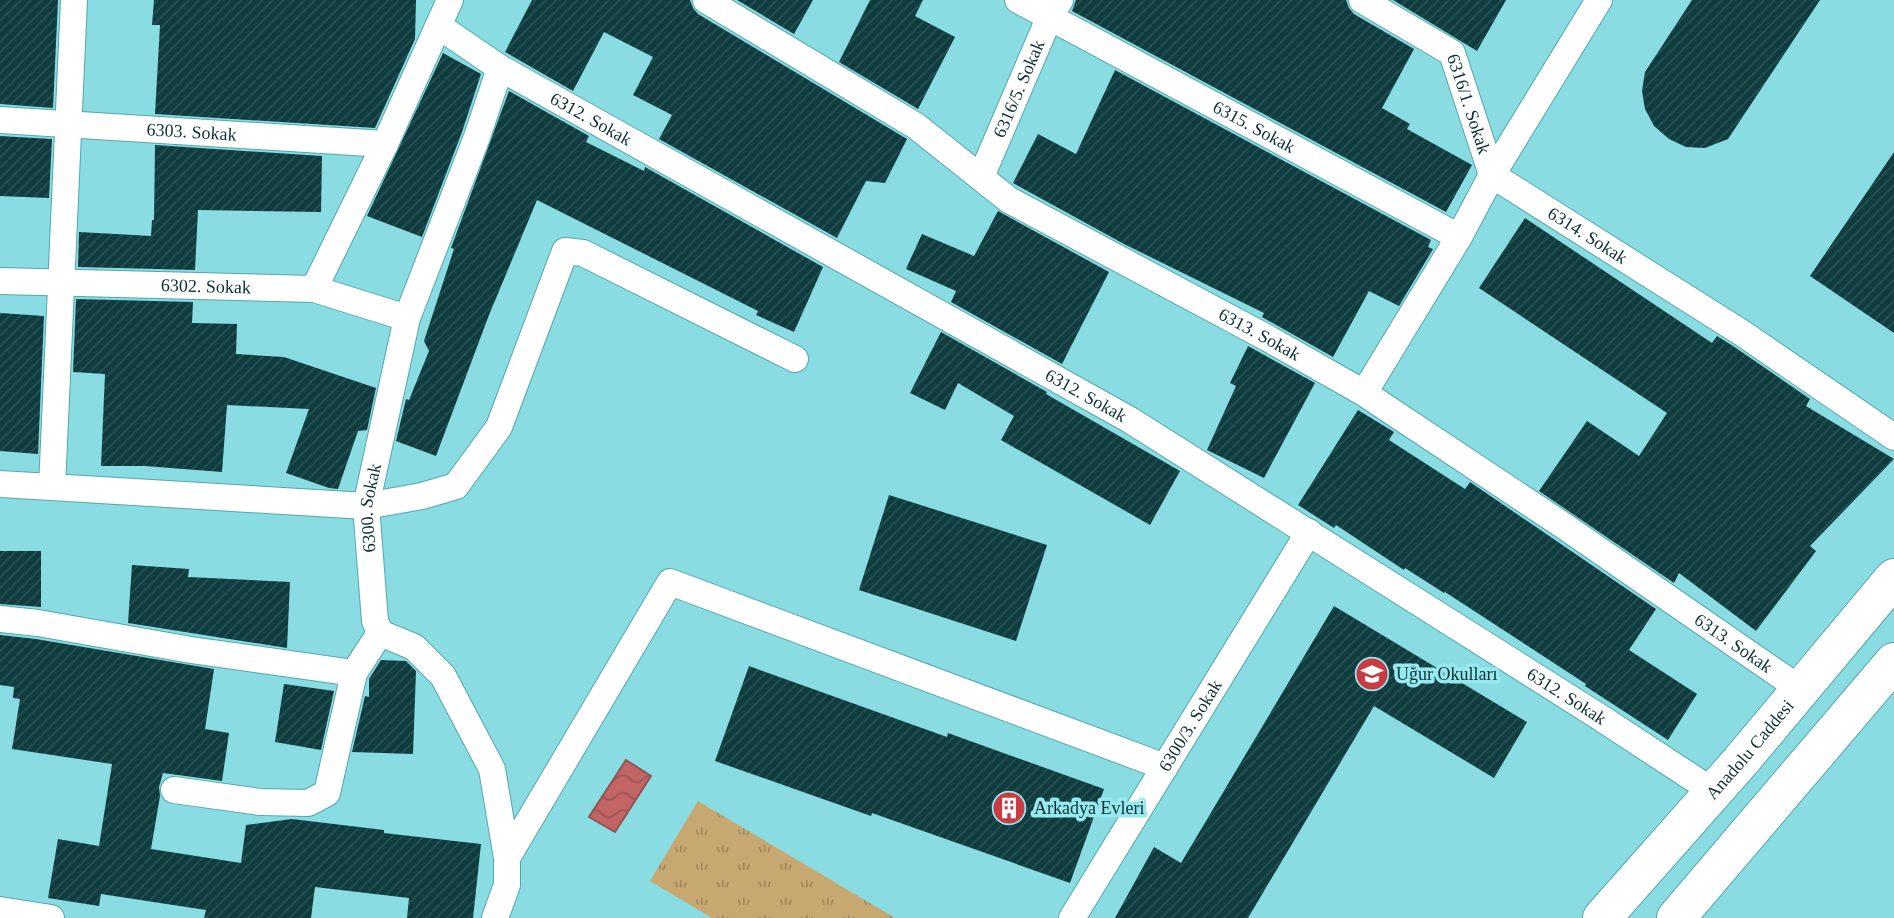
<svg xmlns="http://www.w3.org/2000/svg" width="1894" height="918" viewBox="0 0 1894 918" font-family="Georgia,serif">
	<defs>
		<pattern id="park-tufts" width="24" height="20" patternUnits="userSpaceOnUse" patternTransform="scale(1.75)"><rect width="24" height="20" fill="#c7a870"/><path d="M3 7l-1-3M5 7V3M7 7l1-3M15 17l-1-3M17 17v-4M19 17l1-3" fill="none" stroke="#a0895d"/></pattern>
		<pattern id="water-waves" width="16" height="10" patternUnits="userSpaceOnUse" patternTransform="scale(1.75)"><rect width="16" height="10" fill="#c36565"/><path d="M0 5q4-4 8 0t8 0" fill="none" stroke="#9d5454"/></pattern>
		<pattern id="building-hatch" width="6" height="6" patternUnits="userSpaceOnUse" patternTransform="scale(1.75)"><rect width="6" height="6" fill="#0f3c3f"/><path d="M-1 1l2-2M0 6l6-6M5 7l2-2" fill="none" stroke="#285053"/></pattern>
	</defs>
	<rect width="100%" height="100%" fill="#89dce2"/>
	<path fill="url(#park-tufts)" d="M698 801 895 918H712L650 881Z"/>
	<path fill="url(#water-waves)" stroke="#8c5556" stroke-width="2" d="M626 760 651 776 615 832 589 817Z"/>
	<path fill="url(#building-hatch)" d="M0 0H58L53 108 0 104Z
		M154 0H416L415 39 375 128 155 114 160 25H152Z
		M532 0H690L693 8 698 14 907 139 885 183 866 181 837 238 659 139 672 115 633 95 653 57 604 32 573 91 505 52Z
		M737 0H813L794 34Z
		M870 0H923L915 16 955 37 918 109 839 62Z
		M1076 0H1346L1349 8 1354 14 1414 49 1382 108 1410 124 1407 129 1472 165 1446 212 1072 11Z
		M1393 0H1506L1477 51Z
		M1692 0H1820L1728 139 1705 148 1686 147 1669 139 1654 126 1645 109 1642 91 1645 72Z
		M443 53 481 74 462 132 422 237 367 216Z
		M1115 70 1431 240 1428 247 1433 249 1399 306 1369 291 1333 357 1262 317 1264 313 1124 244 1013 183 1038 134 1076 154Z
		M509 91 589 136 586 142 644 171 645 167 823 267 794 332 756 315 758 311 537 200 489 315 436 456 396 441 406 399 409 400 429 351 424 341 454 249 451 248Z
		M0 136 52 139 49 198 0 196Z
		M155 145 322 156 321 212 198 210 195 270 78 267 79 232 151 236 152 220H154Z
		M1894 152V333L1810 276Z
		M998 211 1109 272 1062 364 951 302 956 291 906 269 922 234 974 256Z
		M1525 218 1712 343 1717 336 1733 346 1810 399 1806 406 1894 459 1810 546 1816 551 1756 631 1679 573 1674 583 1539 491 1587 421 1639 456 1667 413 1479 288Z
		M76 299 193 302 192 323 237 324 236 354 284 357 376 388 367 430 358 431 338 489 329 488 286 473 309 409 227 405 222 472 145 466H101L105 374 73 372Z
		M0 313 44 316 38 454 0 451Z
		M941 332 1047 392 1046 394 1180 471 1150 525 1001 440 1014 416 958 383 945 410 910 393Z
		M1248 346 1315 383 1264 478 1207 450 1236 386 1230 383Z
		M1358 410 1394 432 1389 440 1465 489 1470 482 1656 609 1629 650 1697 694 1668 740 1585 686 1586 684 1445 592 1444 593 1405 568 1404 570 1336 525 1334 528 1298 505Z
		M889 495 1047 545 1016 641 859 590Z
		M0 551H41V607L0 604Z
		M132 565 189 569 188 577 290 582 287 648 128 623Z
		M1334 606 1527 722 1494 778 1374 706 1248 918H1115L1154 847 1181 863Z
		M0 635 36 639 214 669 205 729 229 733 222 781 163 773 159 787 160 796 151 849 241 863 246 825 292 819 384 830V833L481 844 473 918H407L409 898 315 887 311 918H204L206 910 101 894 99 906 48 898 58 839 99 846 112 764 12 749 20 699 13 698 14 687 0 685Z
		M381 660 406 661 416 671 413 754 352 752 365 696 369 697V679Z
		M749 666 947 737 948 733 1104 789 1070 883 872 813 871 816 715 761Z
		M284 684 334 691 321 750 275 742Z"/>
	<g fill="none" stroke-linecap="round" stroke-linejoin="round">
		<defs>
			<g id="minor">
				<path id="s1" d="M706 0 916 126 1009 200 1269 339 1364 393 1564 526 1800 689"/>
				<path id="s2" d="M1018 0 1459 237"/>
				<path id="s3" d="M1362 0 1452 53 1492 175"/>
				<path id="s4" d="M440 27 500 68 1130 420 1598 716 1714 792"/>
				<path id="s5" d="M0 120 385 144"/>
				<path d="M1492 175 1599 0"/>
				<path id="s6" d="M981 177 1050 16 1060 0"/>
				<path id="s7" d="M0 281 314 289 407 318"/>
				<path d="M314 289 385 144 450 0"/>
				<path id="s8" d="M1364 393 1459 237 1492 175 1742 333 1894 437"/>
				<path d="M0 484 366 506 422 496 456 486 499 427 565 251 583 253 795 359"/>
				<path d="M52 487 74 0"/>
				<path d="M0 619 38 623 191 650 354 673"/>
				<path d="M174 790 260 802 308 803 327 793 354 673 380 633"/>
				<path d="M507 858 670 582 1165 767"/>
				<path d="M0 910 51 918"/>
				<path id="s9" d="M495 918 507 885V858L492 769 443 676 414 647 380 633 375 621 366 506 407 318 477 137 500 68"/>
				<path id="s10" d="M1072 918 1309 532"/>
			</g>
			<g id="trunk">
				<path id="s11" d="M1602 918 1740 762 1894 578"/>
				<path d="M1676 918 1894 662"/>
			</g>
		</defs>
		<use href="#minor" stroke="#54a7ad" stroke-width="28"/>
		<use href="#trunk" stroke="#54a7ad" stroke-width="40"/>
		<use href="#minor" stroke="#fff" stroke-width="26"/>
		<use href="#trunk" stroke="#fff" stroke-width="38"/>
	</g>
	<defs>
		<symbol id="school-disc" viewBox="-11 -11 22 22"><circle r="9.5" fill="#c93a43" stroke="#96e9ef"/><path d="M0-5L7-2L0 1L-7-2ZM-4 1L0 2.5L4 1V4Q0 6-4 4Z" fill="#fff"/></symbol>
		<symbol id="building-disc" viewBox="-11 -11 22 22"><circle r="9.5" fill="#c93a43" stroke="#96e9ef"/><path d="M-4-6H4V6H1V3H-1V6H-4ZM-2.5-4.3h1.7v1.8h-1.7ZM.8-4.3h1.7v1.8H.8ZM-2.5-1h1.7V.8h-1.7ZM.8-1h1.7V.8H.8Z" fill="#fff"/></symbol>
	</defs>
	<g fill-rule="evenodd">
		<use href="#school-disc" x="1353" y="655" width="38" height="38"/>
		<use href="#building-disc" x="990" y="789" width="38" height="38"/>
	</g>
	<g text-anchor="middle" stroke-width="7" stroke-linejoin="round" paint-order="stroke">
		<g font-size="18" fill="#0c3033" stroke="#96e9ef">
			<text dy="6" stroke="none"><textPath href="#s6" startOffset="96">6316/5. Sokak</textPath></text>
			<text dy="6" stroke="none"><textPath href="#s3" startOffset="158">6316/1. Sokak</textPath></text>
			<text dy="6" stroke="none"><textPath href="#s4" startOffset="177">6312. Sokak</textPath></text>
			<text dy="6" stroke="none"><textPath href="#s2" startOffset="268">6315. Sokak</textPath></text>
			<text dy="6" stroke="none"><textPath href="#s5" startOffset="192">6303. Sokak</textPath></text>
			<text dy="6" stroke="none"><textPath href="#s8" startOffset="366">6314. Sokak</textPath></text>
			<text dy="6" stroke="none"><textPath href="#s7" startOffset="206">6302. Sokak</textPath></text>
			<text dy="6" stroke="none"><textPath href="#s1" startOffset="648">6313. Sokak</textPath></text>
			<text dy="6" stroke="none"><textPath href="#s4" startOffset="744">6312. Sokak</textPath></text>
			<text dy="6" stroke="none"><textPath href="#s9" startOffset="462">6300. Sokak</textPath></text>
			<text dy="6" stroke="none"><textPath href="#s1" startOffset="1214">6313. Sokak</textPath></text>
			<text dy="6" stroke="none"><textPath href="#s4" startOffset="1311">6312. Sokak</textPath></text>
			<text dy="6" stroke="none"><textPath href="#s10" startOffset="226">6300/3. Sokak</textPath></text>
			<text dy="6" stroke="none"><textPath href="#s11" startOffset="224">Anadolu Caddesi</textPath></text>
		</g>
		<g font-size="18" fill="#0c3033" stroke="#96e9ef" text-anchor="start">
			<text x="1396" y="680">Uğur Okulları</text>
			<text x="1034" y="814">Arkadya Evleri</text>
		</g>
	</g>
</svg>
